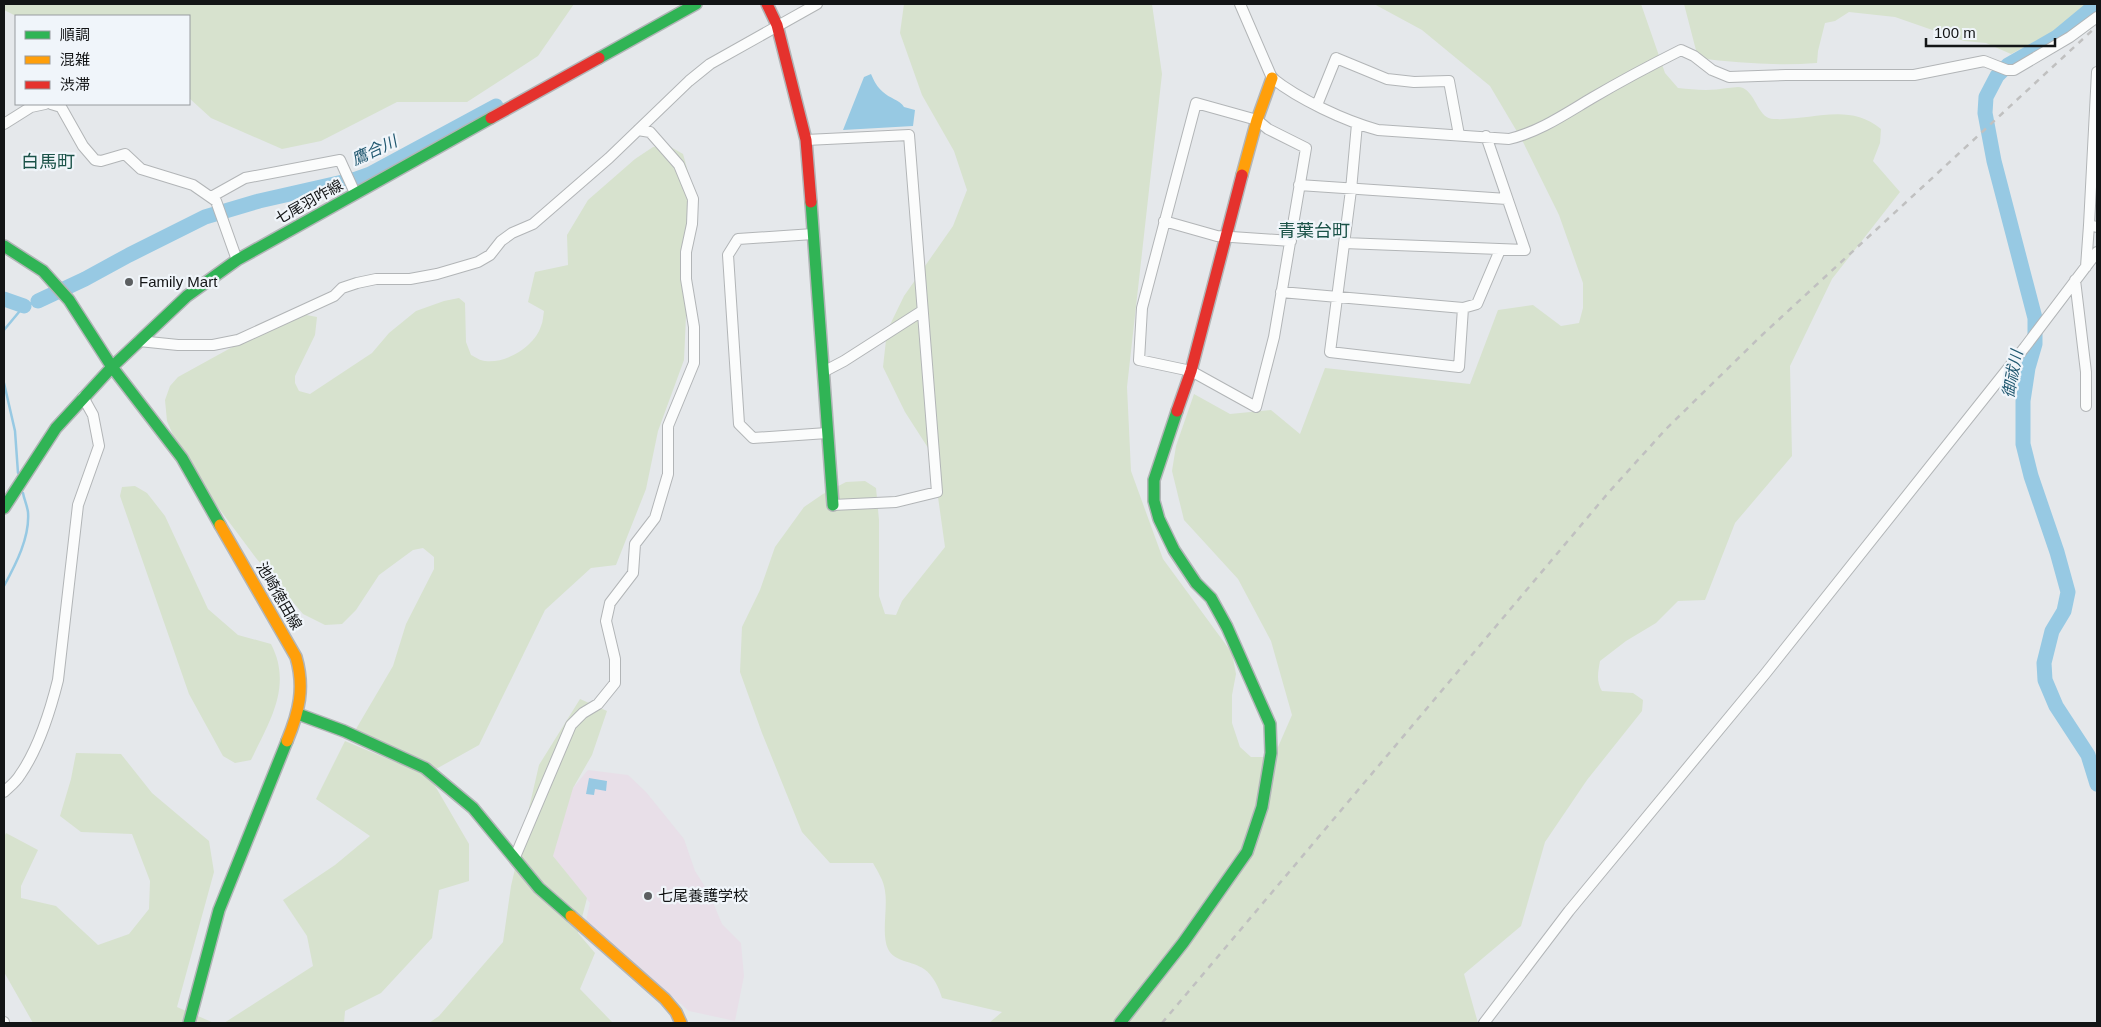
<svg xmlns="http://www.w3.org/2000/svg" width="2101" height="1027" viewBox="0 0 2101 1027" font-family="Arial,'Noto Sans JP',sans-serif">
	<rect width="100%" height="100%" fill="#e5e8eb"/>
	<path fill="#e8dfe8" d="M588 770 628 775 646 792 684 839 695 871 709 893 722 924 741 943 744 976 735 1021 689 1011 586 921 590 903 553 856 564 799Z"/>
	<path fill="#d7e2ce" d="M4 4H574L538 56 467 102H397L321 141 282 149 211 118 189 98V16H16L4 10Z
		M904 4H1152L1162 74 1127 387 1131 471 1163 559 1232 653 1236 674 1232 695V723L1240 747 1251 757H1264L1278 747 1292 715 1271 641 1238 579 1184 520 1172 471 1176 446 1194 394 1230 414 1271 410 1300 434 1325 368 1470 384 1498 310 1533 305 1561 326 1579 323 1583 308V283L1559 215 1522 140 1490 86 1422 30 1374 4H1641L1665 73 1678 88C1696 90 1710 91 1728 88 1733 88 1738 86 1743 88 1757 95 1758 119 1774 119 1812 121 1848 102 1881 129L1880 143 1873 161 1900 192 1832 279 1790 366 1792 456 1735 523 1705 600 1678 601 1656 623 1626 641 1600 661C1598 672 1596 681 1602 691L1633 693 1643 700 1642 711 1587 780 1545 842 1521 926 1464 974 1478 1023H989L1002 1012 942 998C939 988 933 975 924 969 913 961 894 962 888 949 881 934 888 908 885 891 884 881 878 872 873 863H830L802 832 762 733 740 672 742 627 760 590 775 547 804 507 823 494 846 482 865 481 876 488 879 520V596L885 614 896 615 902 601 945 547 932 454 905 412 883 367 887 331 904 296 953 226 967 190 954 151 922 95 900 33Z
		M1684 4H2087L2061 28 2011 54 1986 43 1964 41 1895 17 1849 12 1835 21 1825 23 1818 51 1817 63C1777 66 1738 63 1698 58Z
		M669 146 683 154 692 186 684 360 658 431 646 489 616 565 591 568 545 610 479 745 436 769 356 729 393 666 406 624 434 569V557L423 548 413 550 379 575 356 610 342 624 325 625 303 614 256 558 185 463 167 421 165 400 170 386 178 377 287 317 301 314 317 317 315 335 295 376V383L299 391 310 394 372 353 389 333 416 311 444 301 459 298 465 303 466 342 471 355C475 357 481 361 485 361 506 364 535 346 541 326 543 322 543 316 544 311L528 302 535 272 568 265 567 235 588 200 635 159 653 147Z
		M135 486 147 493 165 516 208 609 238 635 271 644C293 686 269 722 251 760L235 763 223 756 189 694 120 496 122 487Z
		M580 699 607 711 592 755 573 788 553 856 587 898 578 933 595 953 580 989 613 1023H429L439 1016 503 942 511 886 539 765Z
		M345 741 424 774 431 779 469 844V881L439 890 432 938 381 993 345 1011 344 1023H224L313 966 307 936 283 900 335 865 370 836 316 799Z
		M76 753 121 754 152 793 209 841 214 872 177 1007 214 1023H33L4 972V837L6 833 38 850 21 886V898L56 906 98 945 129 934 149 909 150 881 132 834 81 832 60 816 71 779Z"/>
	<path fill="#97c9e3" d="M871 74C874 81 877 87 883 92 889 98 900 100 904 107L915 110 913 126 843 130 864 77Z
		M589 778 607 781 606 791 595 789 594 795 586 794Z"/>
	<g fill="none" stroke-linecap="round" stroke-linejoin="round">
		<path stroke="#97c9e3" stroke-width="2.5" d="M4 330 24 306 38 301
			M4 383 15 431 18 473
			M4 586C16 564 30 537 28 512 27 505 24 499 23 493"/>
		<path stroke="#97c9e3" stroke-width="15" d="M2094 4 2092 8 2057 37 2008 65 1997 76 1986 97 1985 113 1994 161 2035 318V344L2028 368 2023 401V444L2031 476 2057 552 2068 592 2064 611 2052 631 2044 663 2045 680 2056 706 2088 755 2097 784
			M4 299 24 306
			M38 301 85 279 129 255 205 217 259 201 356 179 370 174 496 106"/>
		<defs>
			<path id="street" d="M1240 4 1272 78C1298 99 1345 121 1378 130L1509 139C1539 132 1565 114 1592 98 1621 81 1651 65 1681 50L1694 56 1712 70 1729 77 1786 75H1914L1984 61 2007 70H2014L2070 37 2097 17
				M2097 72 2089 225 2097 227
				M1196 103 1257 120 1268 129 1306 148 1274 337 1256 407 1191 371 1139 360 1142 308Z
				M51 104 61 107 83 146 95 160 101 161 125 154 141 169 193 185 216 201 237 260
				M1317 105 1336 58 1387 79 1414 82 1449 81 1459 135
				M4 124 31 107 45 104
				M1357 124 1351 190 1330 352 1459 367 1463 308
				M806 140 909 135 937 492 896 502 833 505
				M1299 185 1507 199
				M211 197 245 178 340 160 355 193
				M1164 221 1217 236 1291 241
				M813 234 738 239 728 255 739 424 753 438 827 433
				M1344 243 1525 250 1486 136
				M2086 267 2089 225
				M2075 280 2086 372V406
				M1281 292 1463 308 1477 304 1500 250
				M139 341 178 345H213L238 340 334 296 342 288 357 283 376 279H410L437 274 478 262 490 255 501 241 512 233 533 224 609 158 689 81 710 64 817 4
				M823 372 844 361 922 311
				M4 792C9 787 16 782 20 775 39 748 50 712 58 680L78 505 99 446 93 415 83 397
				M515 857 571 725 583 713 598 704 615 683V659L606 621 610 603 633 573 635 544 655 518 668 474V426L694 363V327L686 279V252L692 224 693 199 679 165 650 132 638 130
				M4 1022V1023
				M1484 1023 1569 911 1765 674 2025 347 2097 252"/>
			<path id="fast" d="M599 58 696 4
				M811 202 833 505
				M4 246 43 271 69 300 112 367 182 458 220 525
				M4 508 56 428 112 367 187 296 237 260 491 118
				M298 714 344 731 425 768 473 808 539 888 571 916
				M189 1023 219 910 287 741
				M1120 1023 1183 943 1247 852 1262 807 1271 753 1270 724 1227 627 1211 598 1196 583 1174 550 1159 519 1154 501V480L1177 411"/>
			<path id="slow" d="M1242 175 1257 120 1272 78
				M220 525 296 657C305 688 299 712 287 741
				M571 916 665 999 676 1012 681 1023"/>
			<path id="jam" d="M767 4 777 25 806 140 811 202
				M491 118 599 58
				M1177 411 1191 371 1242 175"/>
		</defs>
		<use href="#street" stroke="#b2b5b7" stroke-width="12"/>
		<use href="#fast" stroke="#b2b5b7" stroke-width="14"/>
		<use href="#slow" stroke="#b2b5b7" stroke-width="14"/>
		<use href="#jam" stroke="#b2b5b7" stroke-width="14"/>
		<use href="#street" stroke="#fbfcfc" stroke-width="10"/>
		<use href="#fast" stroke="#30b455" stroke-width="11"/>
		<use href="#slow" stroke="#ff9f0a" stroke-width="11"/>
		<use href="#jam" stroke="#e5322d" stroke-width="11"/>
		<path stroke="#c0c0c0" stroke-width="2.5" stroke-dasharray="6 6" stroke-linecap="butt" d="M1162 1023 1609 492 1666 429 1761 336 2097 26"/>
	</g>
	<g fill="#5c5f61" stroke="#f0f5fa" stroke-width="2">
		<circle cx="129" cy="282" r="5"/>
		<circle cx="648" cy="896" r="5"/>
	</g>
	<g text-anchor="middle" stroke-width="4.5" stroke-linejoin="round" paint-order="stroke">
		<g font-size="15" fill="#131516" stroke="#f0f5fa">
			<text transform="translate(309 202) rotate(-29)" y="5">七尾羽咋線</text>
			<text transform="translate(279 596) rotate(60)" y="5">池崎徳田線</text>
		</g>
		<g font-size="15" fill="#131516" stroke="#f0f5fa" text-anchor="start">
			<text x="139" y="287">Family Mart</text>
			<text x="658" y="901">七尾養護学校</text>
		</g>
		<g font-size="16" font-style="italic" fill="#215870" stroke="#f0f5fa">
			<text transform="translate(374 150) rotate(-25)" y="6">鷹合川</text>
			<text transform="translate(2012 374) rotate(-79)" y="6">御祓川</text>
		</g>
		<g font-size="18" fill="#1a5248" stroke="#f0f5fa">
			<text x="48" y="168">白馬町</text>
			<text x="1314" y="237">青葉台町</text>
		</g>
	</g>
	<rect width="2101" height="1027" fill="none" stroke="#131516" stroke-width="10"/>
	<rect x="15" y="15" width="175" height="90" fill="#f0f5fa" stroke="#989b9f"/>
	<rect x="25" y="31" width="25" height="8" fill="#30b455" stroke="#989b9f"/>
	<text x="60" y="40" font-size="15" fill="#131516">順調</text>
	<rect x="25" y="56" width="25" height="8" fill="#ff9f0a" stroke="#989b9f"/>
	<text x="60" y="65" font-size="15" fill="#131516">混雑</text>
	<rect x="25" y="81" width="25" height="8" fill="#e5322d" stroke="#989b9f"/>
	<text x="60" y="90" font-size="15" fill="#131516">渋滞</text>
	<path d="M1926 38v8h129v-8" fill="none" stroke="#131516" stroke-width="2.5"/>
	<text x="1934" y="38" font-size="15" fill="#131516" stroke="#f0f5fa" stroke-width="4" paint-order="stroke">100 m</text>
</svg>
